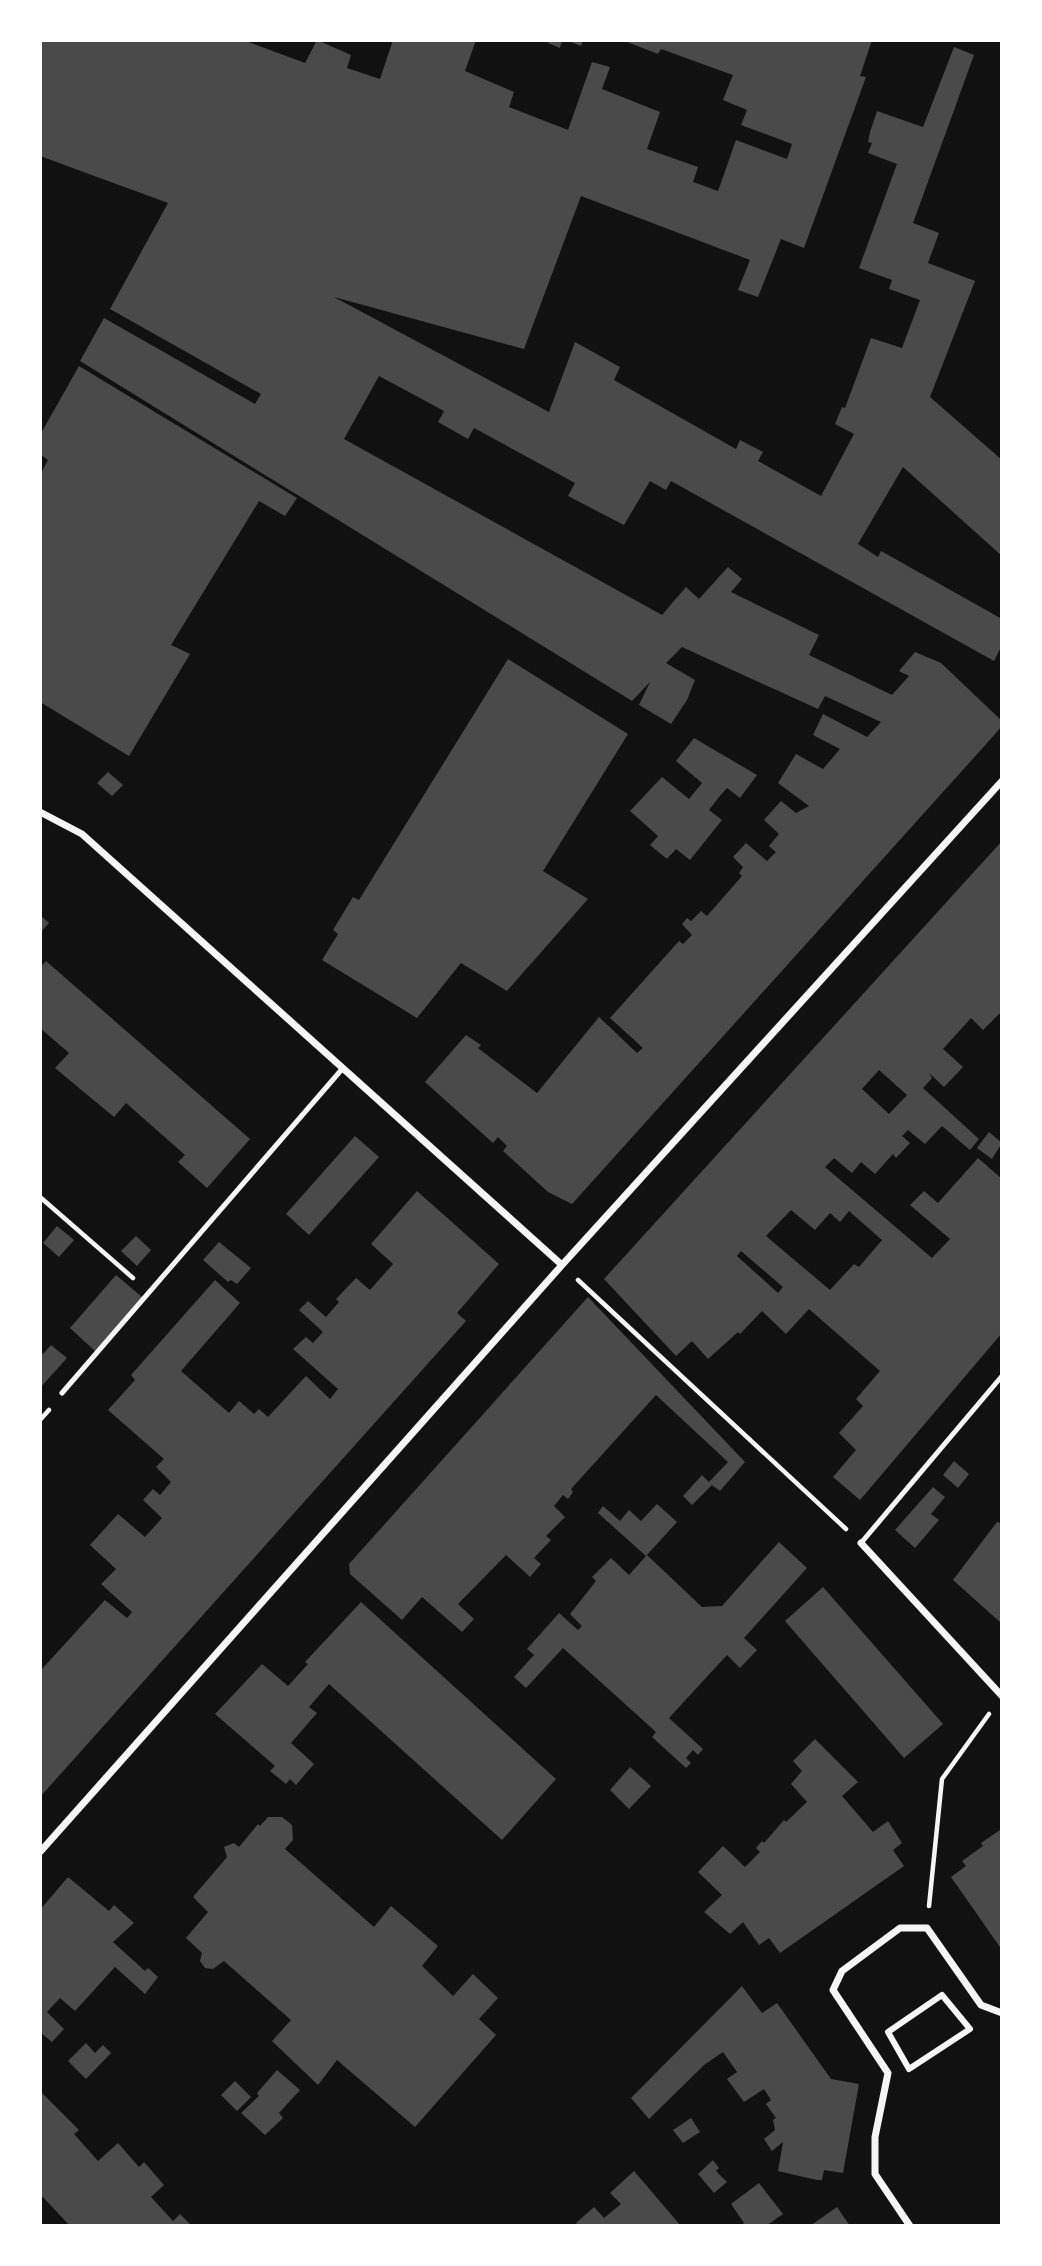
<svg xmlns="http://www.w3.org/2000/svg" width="1042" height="2266" viewBox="0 0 1042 2266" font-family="Helvetica,sans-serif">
	<rect width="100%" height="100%" fill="#111"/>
	<path fill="#4a4a4a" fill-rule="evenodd" d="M40 40H243L305 63 317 40 351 55 347 68 380 79 393 40H476L465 71 514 92 509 107 568 130 592 62 610 67 602 89 660 112 647 149 698 167 693 182 718 191 736 140 787 159 792 144 741 125 747 110 723 100 733 75 661 49 658 54 622 40H872L860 76 866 77 804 248 781 239 758 297 738 290 750 260 581 196 524 349 334 297 549 412 575 342 620 367 614 380 736 449 740 440 763 452 758 461 821 496 854 434 835 424 842 407 845 408 871 338 902 348 920 300 889 289 892 280 859 268 897 164 868 153 872 143 868 142 870 132 877 111 923 127 954 47 974 55 913 223 939 233 928 263 975 281 930 397 1002 460V556L903 467 858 544 878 557 881 551 1002 619V645L994 661 671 481 666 490 650 481 624 525 568 496 575 483 474 428 468 439 438 422 444 411 379 376 344 439 662 615 686 587 699 599 728 567 742 579 731 592 819 635 809 655 892 695 909 676 899 671 915 652 941 663 1002 721V726L988 742 572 1204 548 1192 503 1151 507 1146 498 1137 493 1143 425 1082 466 1035 481 1045 478 1048 537 1093 599 1017 637 1053 643 1048 610 1018 679 941 683 944 692 935 682 924 687 918 691 921 701 911 707 916 742 876 739 873 743 867 733 857 746 843 767 861 776 852 769 846 779 834 764 820 781 801 796 813 809 806 778 783 796 754 823 769 840 749 813 735 823 714 867 737 881 722 825 696 818 709 682 647 666 663 695 680 687 700 671 724 639 705 650 682 632 701 80 361 104 318 255 404 261 394 110 309 168 203 40 156Z
		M549 40H562L560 48 548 43Z
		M566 40H583L581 46Z
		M79 366 297 498 285 516 259 501 171 645 190 654 129 756 40 702V475L48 460 40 454V435Z
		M508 659 628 734 543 871 588 899 507 991 461 963 417 1018 322 960 338 934 333 930 353 897 359 900Z
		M694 738 757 775 740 798 727 788 719 797 709 810 722 820 690 860 676 849 667 859 650 845 658 836 630 811 662 777 689 799 702 783 676 761Z
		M108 772 123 785 112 796 97 783Z
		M1002 841V1011L983 1030 971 1018 943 1049 963 1067 944 1087 929 1073 932 1078 923 1088 979 1139 970 1150 942 1126 925 1144 908 1130 902 1136 910 1143 896 1158 893 1154 875 1174 861 1162 852 1173 834 1158 825 1167 932 1258 950 1239 910 1205 924 1191 938 1203 978 1158 1002 1179V1333L860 1500 833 1477 856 1450 839 1433 863 1406 856 1399 880 1371 809 1309 786 1334 762 1311 740 1334 738 1332 708 1359 692 1341 676 1356 604 1279ZM879 1070 907 1095 889 1114 862 1089ZM791 1210 815 1230 830 1213 840 1222 849 1211 882 1240 859 1267 854 1264 830 1290 766 1236ZM741 1251 783 1287 778 1293 737 1256Z
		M40 915 49 923 40 933Z
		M46 961 250 1139 207 1188 178 1162 185 1155 126 1103 114 1117 55 1068 69 1053 40 1028V968Z
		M989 1132 1002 1143 992 1159 977 1148Z
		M355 1136 379 1157 309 1235 286 1214Z
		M417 1191 499 1264 457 1313 466 1321 40 1797V1667L42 1669 105 1600 127 1618 132 1612 101 1584 116 1569 90 1545 118 1514 145 1537 162 1518 143 1500 153 1489 160 1495 171 1482 156 1467 164 1459 108 1410 135 1380 131 1375 215 1280 240 1303 181 1371 229 1413 239 1401 254 1414 259 1409 268 1417 306 1376 330 1399 338 1389 293 1349 306 1337 313 1343 323 1332 299 1310 308 1301 326 1317 339 1302 336 1299 356 1278 370 1290 393 1264 371 1244Z
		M57 1226 74 1240 59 1257 43 1243Z
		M136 1236 151 1250 137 1266 121 1251Z
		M219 1242 251 1268 237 1284 231 1280 228 1282 203 1260Z
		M116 1275 142 1297 96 1352 70 1328Z
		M588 1297 745 1462 720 1491 712 1485 692 1505 683 1496 702 1475 709 1482 728 1462 656 1395 571 1489 573 1492 568 1499 563 1495 554 1506 565 1517 546 1536 551 1540 534 1558 541 1564 530 1577 506 1555 458 1604 474 1619 462 1632 422 1597 402 1620 350 1574 349 1564Z
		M51 1345 67 1358 40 1388V1352L43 1354Z
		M954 1461 969 1474 958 1488 943 1475Z
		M933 1487 945 1497 931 1514 939 1520 915 1548 895 1530Z
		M657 1504 677 1522 646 1556 598 1513 603 1506 620 1521 629 1510 641 1521Z
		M997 1522 1002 1523 1000 1622 953 1580Z
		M779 1542 807 1568 744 1638 757 1650 740 1668 727 1655 669 1718 703 1749 698 1755 693 1750 686 1758 691 1763 686 1768 652 1737 656 1732 563 1648 526 1688 514 1677 534 1655 527 1649 559 1613 578 1630 582 1626 570 1614 596 1581 592 1577 611 1558 629 1575 647 1555 702 1607 722 1606Z
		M823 1587 943 1724 904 1758 785 1621Z
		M361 1602 556 1779 502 1840 329 1684 309 1707 317 1713 291 1743 314 1764 296 1785 290 1779 286 1784 270 1771 275 1766 215 1714 262 1664 288 1686 308 1664 305 1662Z
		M815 1739 858 1782 842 1796 873 1832 888 1821 902 1843 893 1850 904 1866 780 1953 769 1938 759 1945 743 1922 730 1934 704 1912 722 1895 698 1872 723 1846 745 1867 760 1852 756 1848 762 1841 764 1843 784 1820 786 1822 807 1802 791 1784 802 1771 793 1761Z
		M630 1767 651 1786 629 1809 610 1790Z
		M268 1817H282L292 1825 293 1840 285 1849 374 1927 391 1906 438 1946 422 1966 453 1996 473 1974 498 1998 479 2019 496 2035 415 2127 337 2060 318 2085 272 2041 291 2020 224 1961 213 1969 205 1968 200 1961 202 1953 186 1938 208 1912 193 1897 227 1857 224 1847 234 1843 239 1847 258 1824 260 1826Z
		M1000 1830 1002 1832V1950L951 1877 966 1866 962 1861 983 1846 981 1843Z
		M68 1877 109 1911 114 1905 134 1923 113 1942 145 1971 148 1968 158 1977 145 1994 115 1967 75 2011 60 1998 47 2012 64 2029 52 2042 40 2032V1910Z
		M742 1986 762 2013 777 2003 831 2079 859 2084 843 2173 824 2170 822 2180H817L778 2171 783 2142 772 2151 764 2139 775 2130 773 2120 776 2118 766 2104 771 2100 764 2089 744 2102 727 2079 737 2072 723 2052 704 2065 649 2119 631 2098Z
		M86 2043 95 2053 103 2045 111 2053 86 2079 68 2061Z
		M277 2070 300 2090 279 2113 283 2118 265 2135 241 2113 259 2096 257 2093Z
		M235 2081 251 2097 237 2111 221 2095Z
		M40 2091 79 2130 74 2134 98 2161 118 2143 139 2167 144 2162 164 2185 151 2197 173 2221 180 2214 192 2226H70L40 2194Z
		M691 2118 700 2132 683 2143 673 2130Z
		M713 2160 719 2168 716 2171 727 2182 714 2193 698 2174Z
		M634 2171 681 2226H579L576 2223 594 2207 604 2218 621 2204 610 2193Z
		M759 2183 783 2214 766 2226H741L744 2223 731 2204Z
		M837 2207 850 2226H810Z"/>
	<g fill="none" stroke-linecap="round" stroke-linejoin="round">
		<path stroke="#f5f5f5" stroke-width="4.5" d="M40 1197 133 1278
			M578 1280 846 1529
			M40 1420 49 1410
			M929 1906 942 1779 989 1714"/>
		<path stroke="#f5f5f5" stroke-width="5" d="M62 1393 343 1068
			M861 1543 1002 1376"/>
		<path stroke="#f5f5f5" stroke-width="6" d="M942 1995 970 2029 909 2069 888 2032Z"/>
		<path stroke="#f5f5f5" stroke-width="7" d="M40 812 82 834 562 1265
			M861 1543 1002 1696
			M40 1852 562 1265 1002 781
			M910 2226 875 2174V2137L888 2073 833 1990 842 1971 900 1928H927L981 2005 1002 2013"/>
	</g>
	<rect width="1042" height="2266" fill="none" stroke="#ffffff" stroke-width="84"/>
</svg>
